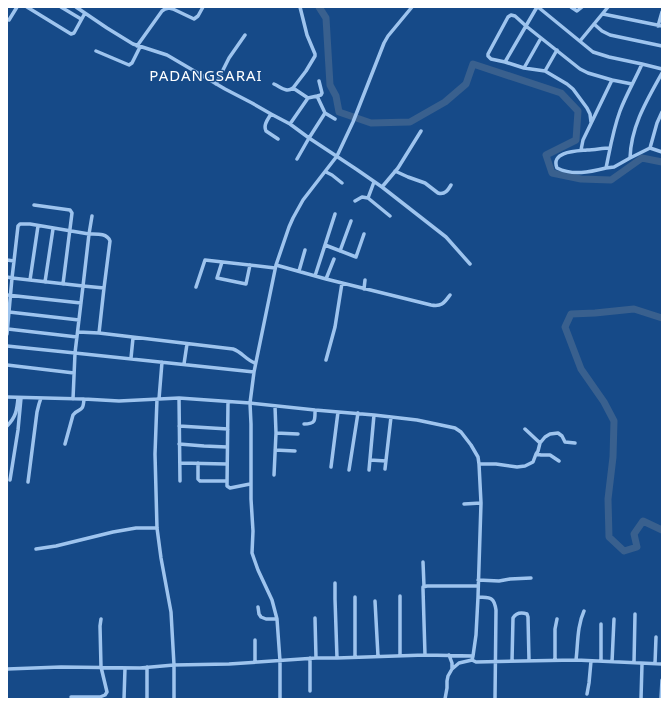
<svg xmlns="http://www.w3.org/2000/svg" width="669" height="706" viewBox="0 0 669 706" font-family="'Noto Sans',sans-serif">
	<rect width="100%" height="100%" fill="#164a88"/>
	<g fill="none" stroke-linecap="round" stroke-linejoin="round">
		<path stroke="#39608e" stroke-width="7" d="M319 7 326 18 330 85 336 96 339 112 371 123 410 122 445 102 466 84 473 64 561 93 578 111 576 140 546 155 552 173 581 179 611 180 642 158 662 162
			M662 318 634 309 595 313 571 314 565 327 581 369 604 402 614 421 613 457 608 499 609 537 624 551 637 547 634 534 643 521 662 530"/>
		<path stroke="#9ec4ee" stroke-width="3.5" d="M27 7 71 34 74 33 85 13
			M61 7 81 19
			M76 7 107 28 133 44 167 55 225 89 252 103 271 114 290 124 309 138 356 169 382 187 446 237 470 264
			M300 7 307 35 315 54V56L306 71 293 88 308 98
			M537 7 505 62 524 68 545 71 567 84 573 89 587 108 590 114 591 122
			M538 7 593 52 609 57 642 64 662 69
			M571 7 577 11 582 7
			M603 14 662 26
			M9 20 17 7
			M594 24 602 31 610 35 662 46
			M658 26 662 12
			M580 41 608 7
			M137 46 162 11 165 9 169 8 173 9 194 19 198 16 203 7
			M96 51 129 65 132 63 140 47
			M505 62 491 59 488 56V54L508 17 511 15 515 16 526 26 580 69 588 73 612 80 583 140 581 150
			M642 64C635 80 626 95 620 111 613 130 610 149 606 168L614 167 630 158 650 148 662 152
			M524 68 541 38
			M545 71 557 50
			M612 80 632 84
			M216 84 229 58 245 35
			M274 84C281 87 286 93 293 88
			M317 96 325 113 335 119
			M271 114C268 119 263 125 266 131L278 139
			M290 124 308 98 317 96 321 95 322 93 319 81
			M650 148 657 123 662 112
			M630 158C631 126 647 100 662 73
			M297 159 309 138 325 113
			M606 168C590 172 573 176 557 168 550 151 578 151 587 150 595 150 602 148 610 148
			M395 171 408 177 425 183 438 193C445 195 448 190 451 185
			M326 172 332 175 342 183
			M374 182 368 198 390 216
			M382 187 398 168 421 131
			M355 201 362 197 368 198
			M34 205 70 210 72 213 63 284
			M92 216 89 234C97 234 107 233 110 241L104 288
			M325 245 356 257 364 234
			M340 251 351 221
			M7 260 14 261 12 278 83 286 75 353 254 372
			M14 261 18 226 20 224H30L89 234 83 286 104 288 99 333
			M222 262 217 278 246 284 250 265
			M276 265 326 279 431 305C442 307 444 303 450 295
			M299 271 305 250
			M315 276 335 214
			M7 277 12 278 7 334
			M326 279 334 259
			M30 280 38 226
			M45 282 53 229
			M196 287 205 260 275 268
			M364 289 365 280
			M7 295 81 303
			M9 312 79 320
			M8 329 77 337
			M78 332 99 333 233 349C242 352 246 360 255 363
			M7 346 75 353 73 399
			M131 358 133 338
			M326 360 335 327 342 283
			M184 364 187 344
			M7 365 74 373
			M7 397 84 399 119 401 179 398 250 403 315 410 374 415 417 420 455 428 461 432 471 445 478 457 479 464 481 503 478 597 476 635 473 656 472 660
			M179 398 180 481
			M157 399 155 454 157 528 161 558 171 612 174 665V699
			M159 399 162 362
			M228 402 227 486 230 488 250 484
			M304 424C316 424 315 420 315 410
			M7 426C16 417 17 410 18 398
			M179 426 228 429
			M525 429 540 443
			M276 433 298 434
			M65 444 73 415C79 407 83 414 84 399
			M179 444 204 446 227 447
			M275 450 295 451
			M536 454 541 455H550L559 461
			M370 460 386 461
			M180 463 226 464
			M198 463V479L200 481H226
			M479 464H496L517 467 525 466 533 462 536 454 538 451 540 443 545 437 550 434 558 433 562 436 565 442 575 443
			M331 467 338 412
			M385 469 391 417
			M349 470 358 413
			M369 470 374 415
			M274 475 276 433 275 406
			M10 480 18 430 21 398
			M28 482 37 412 39 404 41 398
			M464 504 481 503
			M36 549 56 546 113 532 136 528H157
			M423 562 424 586
			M478 580 499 581 510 579 531 578
			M335 583V599L337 658
			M400 596V656
			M355 597V657
			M478 597C490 598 494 596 496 610L495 699
			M375 601 378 656
			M258 607 259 614 261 617 266 619H277
			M315 618 316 658
			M601 624V661
			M425 655 423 589V587L427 586H478
			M555 660V629L557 619
			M576 660C578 644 577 626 584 611
			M512 661 513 618C516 613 521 612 527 614L528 617 529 660
			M255 662V640
			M612 662 614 619
			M634 663 635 614
			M655 664 656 637
			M147 667V699
			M7 669 61 667 140 668 174 665 229 664 316 658H337L425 655 473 656
			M452 669 459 663 472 660 476 662 576 660 662 664
			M310 691V658
			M587 694 589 683 591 661
			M71 697H100L105 695 107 692 101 667 100 626 101 619
			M124 699 125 668
			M280 699V661L277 619 272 600 258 570 252 553 253 531 251 499V424L250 403 254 372 276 265 289 227 293 218 303 200 337 156 353 122 384 43 388 36 412 7
			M445 699 447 688V681L448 676 452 669V663L449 655
			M641 699 642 664
			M661 699 662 680"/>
	</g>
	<g text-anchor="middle" stroke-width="3" stroke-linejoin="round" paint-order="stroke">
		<g font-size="15" letter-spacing="1" fill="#fff" stroke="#164a88">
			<text x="206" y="81">PADANGSARAI</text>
		</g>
	</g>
	<rect width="669" height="706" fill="none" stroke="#ffffff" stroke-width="16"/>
</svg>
